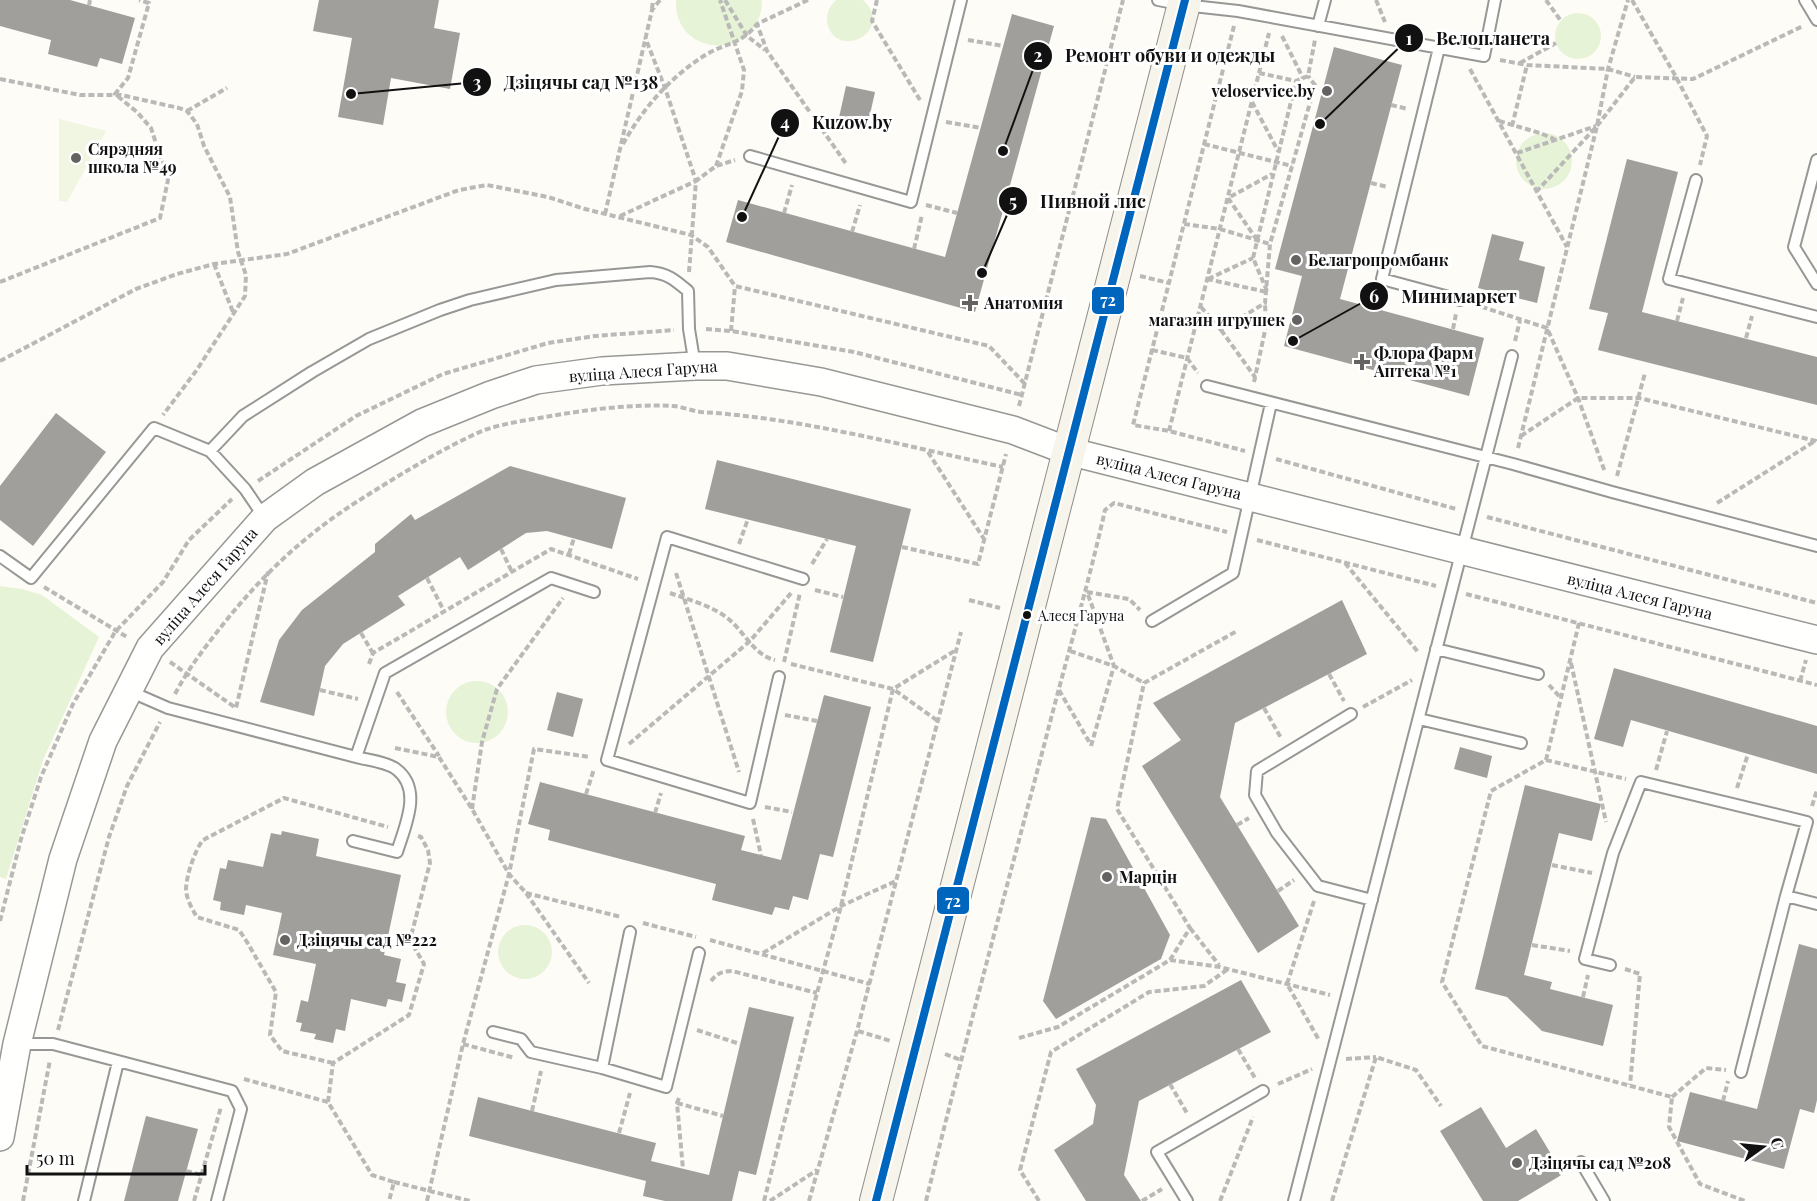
<svg xmlns="http://www.w3.org/2000/svg" width="1817" height="1201" viewBox="0 0 1817 1201" font-family="'Playfair Display',serif">
	<rect width="100%" height="100%" fill="#fdfcf7"/>
	<path fill="#e7f3d7" d="M676 0H762C762 62 673 59 676 0Z
		M836 0H863C895 29 840 61 828 26 825 15 829 7 836 0Z
		M1555 36a23 23 0 1 1 46 0a23 23 0 1 1-46 0Z
		M1516 161a28 28 0 1 1 56 0a28 28 0 1 1-56 0Z
		M0 586 22 589 42 595 99 637 43 760 6 879 0 877Z
		M446 712a31 31 0 1 1 62 0a31 31 0 1 1-62 0Z
		M498 952a27 27 0 1 1 54 0a27 27 0 1 1-54 0Z"/>
	<path fill="#f0f6e1" d="M59 119 106 131 67 202 59 201Z"/>
	<path fill="#a19f9c" d="M0 0H70L135 18 122 64 100 58 97 67 48 54 51 40 0 26Z
		M319 0H439L434 28 460 33 450 89 391 78 383 125 338 117 352 38 313 31Z
		M1012 14 1054 26 975 312 726 242 738 200 945 257Z
		M1334 47 1402 65 1340 299 1484 338 1469 396 1284 346 1302 276 1275 269Z
		M846 86 875 92 867 128 838 122Z
		M1627 159 1678 172 1642 312 1817 357V405L1598 350 1608 313 1589 309Z
		M1492 234 1524 242 1519 260 1545 267 1537 303 1478 288Z
		M56 413 106 452 33 546 0 520V486Z
		M717 460 911 509 873 662 830 652 856 546 705 509Z
		M510 466 626 498 612 549 547 531 526 533 468 570 460 557 398 596 405 605 343 644 325 666 314 716 260 702 279 640 302 610 375 552V544L411 514 415 520Z
		M1342 600 1367 654 1235 723 1220 797 1299 926 1258 953 1142 766 1181 740 1153 703Z
		M1614 668 1817 726V774L1631 720 1623 747 1594 739Z
		M557 692 583 699 573 737 547 730Z
		M824 695 871 707 833 857 820 854 808 900 793 896 789 910 775 907 772 915 712 900 716 884 548 840 550 830 528 824 540 782 745 836 741 850 781 860Z
		M1460 747 1492 756 1487 778 1454 769Z
		M1525 785 1601 804 1592 841 1559 833 1524 975 1552 982 1550 989 1613 1005 1603 1046 1542 1031 1507 997 1475 989Z
		M1091 817 1106 819 1170 935 1161 959 1056 1019 1043 1001Z
		M282 831 319 839 316 856 401 875 384 955 401 959 396 982 406 984 402 1002 388 999 386 1007 351 999 345 1031 336 1029 333 1043 314 1039 316 1034 300 1031 302 1023 296 1022 301 1000 308 1002 316 964 273 955 282 913 246 905 244 915 220 910 221 902 213 900 220 868 226 869 228 860 263 867 271 833 281 835Z
		M1799 944 1817 949V1100L1814 1113 1800 1109 1784 1169 1677 1141 1690 1092 1757 1109Z
		M1241 980 1271 1032 1139 1101 1124 1175 1141 1201H1086L1054 1150 1093 1124 1096 1105 1076 1069Z
		M749 1007 794 1017 756 1175 739 1171 732 1201H665L643 1196 646 1181 469 1136 478 1097 656 1143 651 1161 709 1175Z
		M1481 1107 1506 1148 1536 1129 1563 1174 1518 1201H1483L1440 1131Z
		M146 1116 198 1129 178 1201H124Z"/>
	<g fill="none" stroke-linecap="round" stroke-linejoin="round">
		<defs>
			<path id="service" d="M1158 0 1184 5 1238 11 1484 56 1495 0
				M1805 0 1817 20
				M1318 26 1325 0
				M1439 48 1382 279 1460 300
				M750 156 911 202 961 0
				M1817 160 1794 247 1817 284
				M1696 180 1669 279 1817 317
				M1207 386 1513 464 1612 492 1817 546
				M264 517 245 489 210 451 243 416 312 372 369 339 440 310 470 300 556 280 650 272C667 273 675 280 688 291L689 329 695 366
				M0 556 31 578 154 428 210 451
				M1152 621 1233 573 1271 403
				M1436 649 1538 674
				M779 677 750 803 607 760 667 537 803 579
				M129 691 168 708 356 757 385 673 551 578 594 592
				M1351 714 1257 771 1255 795 1277 833 1318 886 1372 900
				M1419 719 1521 743
				M353 841 397 852C405 826 423 789 396 769 387 762 367 760 356 757
				M1786 896 1817 904
				M1610 965 1585 959 1613 853 1641 782 1807 822 1786 896 1741 1072
				M493 1032 521 1039 531 1052 602 1068 666 1087 699 953
				M17 1044H53L232 1091 241 1109 217 1201
				M602 1068 630 932
				M1581 1162 1604 1201
				M84 1201 118 1062
				M1187 1201 1157 1152 1263 1091
				M1294 1201 1512 356"/>
			<path id="tertiary" d="M0 1137 17 1044 63 859 103 741 150 648 265 518 315 482 422 423 491 395 536 380 602 371 695 366H727L821 382 1013 430 1068 451 1817 640"/>
			<path id="secondary" d="M876 1201 1185 0"/>
		</defs>
		<use href="#service" stroke="#979795" stroke-width="14"/>
		<use href="#tertiary" stroke="#979795" stroke-width="30"/>
		<use href="#secondary" stroke="#8e8d8b" stroke-width="34"/>
		<path stroke="#b9b9b8" stroke-width="4" stroke-dasharray="6 3" stroke-linecap="butt" d="M725 0 747 36 765 50
			M808 0 757 24 767 51 847 165
			M877 0 872 21 920 100
			M1376 0 1385 22
			M1546 0 1561 21
			M1632 0 1676 77 1707 136 1700 165
			M89 5 90 0
			M652 9 653 0
			M1234 26 1133 425 1169 431 1245 451
			M1282 36 1303 78
			M968 40 1003 46
			M1500 60 1527 65 1608 69 1635 77
			M1520 63 1556 43
			M1470 69 1567 247
			M1259 73 1296 81
			M0 79 80 95H121L179 108 187 111 197 124 204 146 230 197 238 252 246 275 245 296 196 371 163 415
			M1252 102 1278 151
			M1391 105 1408 109
			M187 111 227 88
			M1499 121 1540 133 1554 139
			M946 122 981 128
			M1512 126 1527 65
			M623 144C643 108 671 76 707 54 728 42 740 45 757 24
			M1204 144 1292 166
			M1517 153 1596 126
			M716 166 742 91 744 70 720 0
			M1371 183 1388 187
			M1536 192 1597 126 1635 77 1693 79 1803 26
			M926 205 957 213
			M784 213 792 185
			M605 214 652 10 660 0
			M620 216 696 181 665 88 645 37
			M1184 224 1220 229 1270 244
			M852 232 860 205
			M1257 240 1228 198 1272 174
			M914 249 922 215
			M1350 263 1370 267
			M214 264 233 312
			M689 272 696 181 716 166 735 160
			M1140 276 1169 283
			M1207 279 1267 292
			M1208 279 1253 258
			M0 282 160 218 168 180 151 128 137 112 115 94 128 78 149 3 139 0
			M1267 291 1253 258 1296 81 1308 76 1315 40
			M1473 304 1547 328 1578 398 1605 472
			M1201 307 1221 330 1265 303 1270 244 1315 85 1308 76
			M1374 308 1378 295
			M1677 321 1683 298
			M706 329 731 331 854 352 1022 395
			M1453 329 1456 314
			M1221 330 1255 377
			M731 331 735 286
			M1746 338 1752 316
			M1515 341 1520 320
			M1152 350 1187 358 1198 373
			M0 361 136 289 177 274 214 264 287 254 459 190 487 185 548 197 585 209 691 235 708 247 735 286 989 346 1025 384
			M1254 382 1266 326 1265 303
			M1019 406 1123 0
			M1169 431 1269 33
			M1521 436 1578 398H1639L1816 441 1817 443
			M1518 448 1597 126 1608 69 1628 0
			M928 452 984 539
			M1276 459 1456 509
			M1617 476 1645 373
			M258 481 356 416 443 374 548 343 595 336 674 330
			M1717 503 1815 441
			M1487 517 1817 603
			M1257 540 1436 586
			M739 544 748 519
			M902 547 978 564 1006 454
			M501 549 512 572
			M569 554 574 538
			M1345 563 1418 652
			M812 564 827 539
			M676 573 739 772
			M427 578 444 611
			M44 587 127 637
			M815 590 843 597
			M670 593C689 600 710 605 726 617 743 629 753 655 775 660
			M1466 594 1817 685
			M969 600 1000 608
			M1579 623 1546 760 1491 791 1442 982 1482 1046 1672 1097 1669 1127 1700 1184 1745 1201
			M361 633 374 655
			M1070 651 1114 666 1144 683
			M170 662 236 708 268 572
			M784 662 800 593
			M1571 663 1606 822
			M369 664 373 653 551 549 638 579
			M791 664 893 689 956 650
			M1329 674 1344 701
			M1800 681 1806 660
			M1549 685 1561 698
			M320 690 358 699
			M1059 690 1091 745
			M397 692 439 756
			M175 694C186 673 199 655 214 636 256 581 300 538 358 501 398 476 439 450 482 431 503 423 529 420 551 416 591 409 633 404 674 406 683 407 692 411 701 412 801 418 905 446 1003 467
			M1363 707 1412 680
			M1264 708 1281 738
			M785 715 817 721
			M629 744 750 641 792 592
			M1091 746 1114 666 1087 592 1129 599 1140 610
			M395 748 439 757 472 809 509 874 526 893 589 983
			M1546 760 1626 779
			M1656 770 1667 731
			M1737 788 1748 754
			M586 794 594 769
			M1812 806 1817 790
			M765 807 792 812
			M472 809 482 742 497 689 563 598
			M655 813 661 793
			M753 819 761 855
			M1237 825 1249 818
			M1552 865 1592 873
			M1278 891 1294 880
			M526 893 621 917
			M1314 901 1287 984 1319 1040
			M0 921 21 839 41 777 73 704 115 632 163 582 189 540 232 499
			M643 923 696 937
			M1190 928 1219 965
			M710 940 870 984
			M1532 945 1570 951
			M763 953 841 906 896 881
			M1170 960 1220 967 1330 995
			M1625 969 1640 974 1630 1085
			M711 981C717 973 723 971 732 971L817 993
			M1583 997 1588 975
			M58 1030 109 837 127 786 160 722
			M697 1030 740 1044
			M858 1031 891 1041
			M1019 1038 1058 1027 1170 960 1190 928 1117 809 1144 683 1237 631
			M463 1044 515 1058
			M1238 1049 1255 1078
			M945 1054 961 1060
			M1346 1059 1376 1057
			M333 1063 282 1051 270 1035 276 992 247 942 239 930 197 917C192 909 187 900 186 890 186 876 195 850 203 840L284 798 388 827
			M244 1079 328 1102 372 1175 394 1182 389 1201
			M1170 1084 1188 1115
			M1278 1084 1312 1069
			M1672 1097 1706 1068 1726 1070
			M679 1098 677 1103 683 1169
			M1723 1101 1728 1081
			M328 1102 333 1063 409 1015 424 964 410 940 430 863 428 850 421 837 418 836
			M677 1103 723 1116
			M532 1111 541 1071
			M619 1133 630 1093
			M186 1171 202 1175
			M394 1182 470 1201
			M23 1201 50 1060
			M194 1201 221 1107
			M427 1201 463 1044 509 874 534 749 590 757
			M764 1201 817 993 841 906 893 689 938 721
			M770 1201 817 1170
			M809 1201 857 1031 961 632
			M926 1201C964 1045 1006 890 1047 734 1066 660 1088 586 1105 510L1114 503 1227 532
			M1039 1201 1020 1170 1051 1052 1149 992 1204 986 1228 969
			M1142 1201 1162 1189
			M1220 1201 1253 1117
			M1332 1201 1376 1057 1416 1070 1441 1106"/>
		<use href="#service" stroke="#fffffe" stroke-width="10"/>
		<use href="#tertiary" stroke="#fffffe" stroke-width="27"/>
		<use href="#secondary" stroke="#f6f4eb" stroke-width="32"/>
		<defs>
			<path id="bus-1" d="M876 1201 1185 0"/>
		</defs>
		<use href="#bus-1" stroke="#fff" stroke-width="12"/>
		<use href="#bus-1" stroke="#0065bd" stroke-width="8"/>
	</g>
	<g fill="#646362" stroke="#fff" stroke-width="2">
		<circle cx="1327" cy="91" r="6"/>
		<circle cx="76" cy="158" r="6"/>
		<circle cx="1296" cy="260" r="6"/>
		<path d="M967 294h6v6h6v6h-6v6h-6v-6h-6v-6h6z"/>
		<circle cx="1297" cy="320" r="6"/>
		<path d="M1359 353h6v6h6v6h-6v6h-6v-6h-6v-6h6z"/>
		<circle cx="1107" cy="877" r="6"/>
		<circle cx="285" cy="940" r="6"/>
		<circle cx="1517" cy="1163" r="6"/>
	</g>
	<circle fill="#111" stroke="#fff" stroke-width="2" cx="1027" cy="615" r="5"/>
	<g text-anchor="middle" stroke-width="6" stroke-linejoin="round" paint-order="stroke">
		<g font-size="14" fill="#111" stroke="#fff" text-anchor="start">
			<text x="1038" y="621">Алеся Гаруна</text>
		</g>
		<g font-size="16" font-weight="bold" fill="#111" stroke="#fff" text-anchor="start">
			<text x="1315" y="97" text-anchor="end">veloservice.by</text>
			<text x="88" y="155">Сярэдняя<tspan x="88" dy="18">школа №49</tspan></text>
			<text x="1308" y="266">Белагропромбанк</text>
			<text x="984" y="309">Анатомия</text>
			<text x="1285" y="326" text-anchor="end">магазин игрушек</text>
			<text x="1374" y="359">Флора Фарм<tspan x="1374" dy="18">Аптека №1</tspan></text>
			<text x="1119" y="883">Марцін</text>
			<text x="297" y="946">Дзіцячы сад №222</text>
			<text x="1529" y="1169">Дзіцячы сад №208</text>
		</g>
		<g font-size="16" fill="#111" stroke="#fff">
			<text transform="translate(643 371) rotate(-4)" y="6">вуліца Алеся Гаруна</text>
			<text transform="translate(1169 476) rotate(14)" y="6">вуліца Алеся Гаруна</text>
			<text transform="translate(205 586) rotate(-49)" y="6">вуліца Алеся Гаруна</text>
			<text transform="translate(1640 596) rotate(14)" y="6">вуліца Алеся Гаруна</text>
		</g>
	</g>
	<path fill="none" stroke="#111" stroke-width="2" d="M1320 124L1409 38M1003 151L1038 56M351 94L477 82M742 217L785 123M982 273L1013 201M1293 341L1374 296"/>
	<g fill="#111" stroke="#fff" stroke-width="2">
		<circle cx="1320" cy="124" r="6"/>
		<circle cx="1003" cy="151" r="6"/>
		<circle cx="351" cy="94" r="6"/>
		<circle cx="742" cy="217" r="6"/>
		<circle cx="982" cy="273" r="6"/>
		<circle cx="1293" cy="341" r="6"/>
		<circle cx="1409" cy="38" r="15"/>
		<circle cx="1038" cy="56" r="15"/>
		<circle cx="477" cy="82" r="15"/>
		<circle cx="785" cy="123" r="15"/>
		<circle cx="1013" cy="201" r="15"/>
		<circle cx="1374" cy="296" r="15"/>
	</g>
	<g font-size="18" text-anchor="middle" font-weight="bold" fill="#fff">
		<text x="1409" y="45">1</text>
		<text x="1038" y="62">2</text>
		<text x="477" y="89">3</text>
		<text x="785" y="129">4</text>
		<text x="1013" y="208">5</text>
		<text x="1374" y="303">6</text>
	</g>
	<g font-size="18" text-anchor="middle" font-weight="bold" fill="#111" stroke="#fff" stroke-width="6" stroke-linejoin="round" paint-order="stroke">
		<text x="1493" y="45">Велопланета</text>
		<text x="1170" y="62">Ремонт обуви и одежды</text>
		<text x="581" y="89">Дзіцячы сад №138</text>
		<text x="852" y="129">Kuzow.by</text>
		<text x="1093" y="208">Пивной лис</text>
		<text x="1459" y="303">Минимаркет</text>
	</g>
	<g stroke="#fff" stroke-width="2">
		<rect x="1091" y="286" width="34" height="29" rx="6" fill="#0065bd"/>
		<rect x="936" y="886" width="34" height="29" rx="6" fill="#0065bd"/>
	</g>
	<g font-size="16" text-anchor="middle" font-weight="bold" fill="#fff">
		<text x="1108" y="306">72</text>
		<text x="953" y="907">72</text>
	</g>
	<g transform="translate(1763 1147) rotate(75)" stroke="#ffffff" stroke-width="4.5" paint-order="stroke">
	<path d="M0-4.5L10 22L0 15L-10 22Z" fill="#111111"/>
	<text y="-9" font-size="16" font-weight="bold" text-anchor="middle" fill="#111111">С</text>
	</g>
	<path d="M27 1165v9h178v-9" fill="none" stroke="#111111" stroke-width="3"/>
	<text x="36" y="1165" font-size="18" fill="#111111" stroke="#ffffff" stroke-width="4.5" paint-order="stroke">50 m</text>
</svg>
